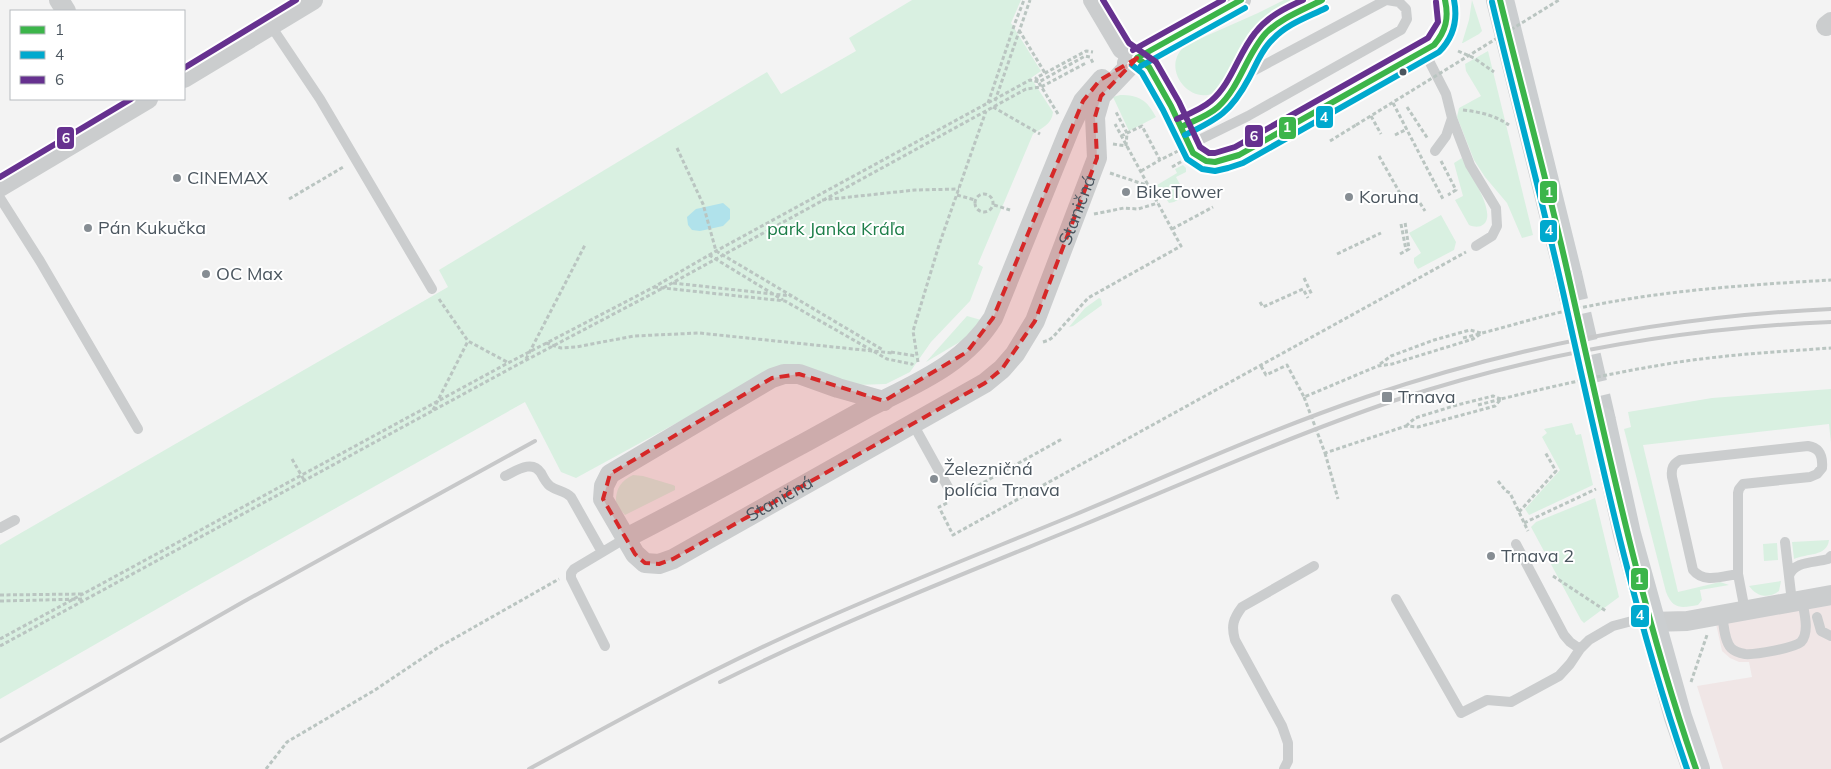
<svg xmlns="http://www.w3.org/2000/svg" width="1831" height="769" viewBox="0 0 1831 769" font-family="Mulish,sans-serif">
	<rect width="100%" height="100%" fill="#f3f3f3"/>
	<path fill="#f0e6e6" d="M1831 605V769H1723L1697 686 1752 677 1749 662H1739L1730 658 1722 651 1716 624Z"/>
	<path fill="#d9f0e1" d="M912 0H1021L1011 23 1041 71 1031 78 1053 112C1052 124 1042 128 1033 134L978 264 983 267 970 301 931 342 910 372 886 384 856 385 772 371 576 478 561 472 525 402 197 586 0 699V545L448 287 439 270 767 72 781 94 856 51 849 38Z
		M1284 0H1297L1265 18 1259 23 1224 85C1196 117 1154 66 1188 44L1258 13Z
		M1472 0 1482 31 1479 34 1463 43H1462L1469 20Z
		M1488 51 1533 235 1522 238 1507 203 1485 177 1474 160 1457 117 1459 108 1481 96 1466 71 1465 64Z
		M1120 95C1139 95 1147 100 1156 117L1129 131 1113 97Z
		M1462 158C1468 171 1497 212 1484 224 1479 228 1474 227 1469 225L1455 200 1463 196 1454 163Z
		M1183 165 1186 168V172L1176 177 1185 194 1200 188 1174 202 1169 203 1157 185 1177 173 1175 169Z
		M1441 215 1456 242 1454 250 1418 269 1414 263V258L1421 253 1409 233Z
		M1099 298 1101 299 1102 305 1073 326 1069 327 1085 308Z
		M967 316 981 320 963 340 926 362Z
		M1831 389V443L1829 424 1643 445 1678 592 1720 582 1729 585 1700 590 1702 600 1698 605C1682 608 1673 610 1666 592L1624 429 1631 427 1628 412 1712 398Z
		M1572 423 1576 435 1581 434 1593 485 1529 515 1525 509 1560 470 1542 437 1547 433 1544 429Z
		M633 475 643 476 673 485 675 486V490L625 515 616 505C615 490 620 481 633 475Z
		M1595 498 1619 597 1584 623 1581 620 1531 527 1536 522Z
		M1829 540C1827 557 1807 553 1794 559L1792 542Z
		M1777 543 1778 560 1764 561 1763 544Z
		M1781 581 1779 591C1768 599 1757 597 1749 586Z"/>
	<path fill="#b0e2eb" d="M723 203 730 209V219L723 226 700 231 692 230 688 225 687 217 696 209Z"/>
	<g fill="none" stroke-linecap="round" stroke-linejoin="round">
		<path stroke="#c9ccce" stroke-width="28" stroke-dasharray="28 14" stroke-linecap="butt" d="M1568 274 1602 421"/>
		<path stroke="#bac5c1" stroke-width="3" stroke-dasharray="4 2.5" stroke-linecap="butt" d="M1019 30 1045 73
			M1458 51 1474 58 1494 72
			M995 101 1030 0
			M988 103 1015 23 1024 0
			M1393 103 1444 201
			M993 107 1040 134
			M1407 107 1428 139
			M1463 110C1480 112 1494 115 1509 125
			M1058 114 1036 78 1086 51 1093 52
			M1371 116 1381 134
			M1395 135 1407 129
			M1121 136 1142 126 1160 160 1178 151
			M1330 141 1356 125
			M1113 144 1126 146 1127 133 1116 112
			M677 148 703 204 716 251 883 350
			M1379 156 1401 195
			M1441 161 1456 190 1448 195
			M1172 167 1184 160
			M1141 171 1160 160
			M1110 173 1149 186
			M975 203a9 9 0 1 1 18 0a9 9 0 1 1-18 0Z
			M957 195 975 200
			M289 199 345 166
			M822 200 915 190 959 189
			M1420 203 1425 211
			M994 205 1010 210
			M1094 214 1124 208 1138 209 1158 203
			M1401 224 1406 250
			M1172 229 1213 207
			M1337 254 1381 233
			M1400 254 1409 249 1405 222
			M709 255 783 300
			M1304 278 1312 295
			M673 283 791 296
			M654 287 785 301 887 359 912 364 913 365
			M439 299 468 341 507 362
			M1260 302 1263 307 1303 289 1308 298
			M1463 338 1479 334
			M1043 342 1049 340 1053 337 1088 298 1181 246 1115 124
			M546 343 561 348 576 347 634 336 699 333 892 353
			M891 352 916 356
			M526 359 585 245
			M918 362 913 331 939 245 986 111
			M1380 364 1391 356 1434 340 1470 330 1481 333
			M1261 366 1266 375 1287 365 1304 397 1378 366 1392 364 1473 339 1482 333C1510 326 1538 317 1566 311 1653 291 1743 285 1831 280
			M1304 397 1325 453 1406 426 1418 427 1495 406 1501 399C1554 386 1607 374 1661 365 1717 355 1774 352 1831 348
			M1478 405 1501 399
			M433 410 468 341
			M1406 426 1415 418 1457 405 1493 396 1501 399
			M1325 453 1338 499
			M292 459 304 480
			M1498 481 1506 491 1510 493 1528 531
			M961 495 1062 439
			M947 503 939 507 953 535 1466 252
			M1519 512 1556 471 1545 452
			M1524 523 1596 489
			M1553 576 1606 611
			M0 595 82 594
			M0 601 84 599
			M0 639 508 363 654 287 716 251 1030 80 1039 82 1085 56 1090 57 1093 63
			M0 646 515 366 663 288 1026 89 1041 87 1086 63
			M1691 682 1707 635
			M266 769 287 742 375 690 439 647 559 579"/>
		<path stroke="#cbcdce" stroke-width="10" d="M271 26 320 99 432 289
			M1424 51 1446 94 1452 118 1470 165 1496 208 1497 226 1492 236 1476 246
			M1137 58 1149 67 1171 106 1193 153 1206 161 1215 162 1226 160 1239 155 1434 45C1447 31 1450 19 1445 0
			M1238 79 1386 0
			M1181 127C1193 121 1208 116 1218 107 1238 89 1246 60 1261 39 1275 20 1302 11 1322 0
			M1189 145 1248 116 1401 30 1407 19 1406 9 1399 2 1387 0
			M1435 151 1446 136 1452 118
			M0 198 40 261 138 429
			M913 424 949 489
			M505 476C516 471 532 459 541 473 543 477 546 483 550 486 557 491 565 491 571 497L602 552
			M0 528 15 520
			M1785 542 1792 602
			M1516 544 1564 635 1570 642 1580 649
			M1738 574C1723 576 1704 584 1693 570L1672 477C1671 468 1673 464 1680 460L1808 446C1820 448 1823 456 1822 468L1817 474 1810 477 1743 484 1739 489 1738 493V574L1745 611
			M1789 576C1794 561 1814 563 1828 559L1831 556
			M1396 599 1461 713 1487 700 1511 702 1559 676 1570 664 1580 649 1589 640 1613 626 1632 621 1650 622
			M1722 615C1724 625 1724 640 1731 648 1735 652 1739 653 1745 654 1755 655 1794 648 1801 642 1810 632 1804 612 1802 600
			M1817 617 1821 631 1831 636
			M605 646 571 578V573L574 569 626 538
			M1284 769 1288 761V743L1282 726 1235 640C1231 626 1233 619 1242 607L1314 566"/>
		<g stroke="#cbcdce" stroke-width="20">
			<path d="M59 0 66 11"/>
			<path d="M1093 0 1122 49 1137 58"/>
			<path d="M1826 26 1831 22"/>
			<path d="M1127 63 1241 0"/>
			<path d="M184 78 313 0"/>
			<path d="M0 187 148 99"/>
			<path id="s1" d="M884 401 838 388 799 374H784L772 378 610 474 604 486 603 499 635 554 645 563 659 564 673 559 985 383 1002 369 1015 354 1035 321 1097 158 1095 117 1101 96 1137 58"/>
			<path d="M626 538C687 507 746 474 806 442 826 431 846 420 866 409 914 384 963 366 993 318L1070 128 1083 101 1102 79"/>
			<path d="M1651 622 1687 621 1831 595"/>
		</g>
		<path stroke="#cbced0" stroke-width="28" d="M1500 0 1568 274
			M1602 421 1627 534 1678 717 1696 769"/>
		<path stroke="#c7c8c9" stroke-width="4" d="M720 682C838 623 961 575 1083 525 1187 482 1290 436 1396 400 1536 354 1684 328 1831 322
			M0 741 243 602 535 441
			M529 769C613 723 697 677 784 637 879 593 977 555 1074 515 1170 475 1266 431 1366 397 1516 346 1672 316 1831 309"/>
		<path stroke="#bac5c1" stroke-width="3" stroke-dasharray="4 2.5" stroke-linecap="butt" d="M1356 125 1559 0"/>
		<defs>
			<path id="bus-1" d="M1500 0C1523 94 1549 188 1570 283 1607 446 1641 611 1696 769
				M1137 58 1149 67 1171 106 1193 153 1206 161 1215 162 1239 155 1434 45C1446 31 1449 18 1445 0
				M1137 58 1241 0
				M1181 127C1193 121 1208 116 1218 107 1240 87 1246 55 1266 33 1281 18 1303 10 1322 0"/>
			<path id="bus-2" d="M1492 2C1515 99 1541 195 1563 292 1599 452 1633 614 1687 769
				M1132 65 1142 73 1163 110 1187 159 1202 169 1215 171 1228 168 1243 163 1439 52C1454 37 1458 20 1454 0
				M1141 66 1245 8
				M1185 135C1218 119 1231 112 1249 78 1256 65 1262 49 1273 39 1287 24 1308 17 1326 8"/>
			<path id="bus-3" d="M1103 0 1129 43 1156 62 1179 102 1200 147 1209 153H1215L1235 147 1428 38 1438 22 1436 2
				M1133 50 1223 0
				M184 68 296 0
				M1177 119C1189 114 1202 109 1211 101 1232 83 1238 54 1255 33 1267 17 1285 8 1303 0
				M0 177 131 99"/>
		</defs>
		<use href="#bus-1" stroke="#fff" stroke-width="10"/>
		<use href="#bus-2" stroke="#fff" stroke-width="10"/>
		<use href="#bus-3" stroke="#fff" stroke-width="10"/>
		<use href="#bus-1" stroke="#3cb54a" stroke-width="6"/>
		<use href="#bus-2" stroke="#00a9ce" stroke-width="6"/>
		<use href="#bus-3" stroke="#66318f" stroke-width="6"/>
	</g>
	<path fill="#d62828" fill-opacity="0.2" stroke="#d62828" stroke-width="4" stroke-dasharray="10 6" stroke-linejoin="round" d="M1137 58 1101 96 1095 117 1097 158 1035 321 1002 369 985 383 673 559 659 564 645 563 635 554 603 499 610 474 772 378 799 374 884 401 967 352 993 318 1083 101 1100 80Z"/>
	<circle fill="#4b565f" stroke="#fff" stroke-width="2" cx="1403" cy="72" r="4.5"/>
	<g fill="#868d93" stroke="#fff" stroke-width="2">
		<circle cx="177" cy="178" r="5"/>
		<circle cx="1126" cy="192" r="5"/>
		<circle cx="1349" cy="197" r="5"/>
		<circle cx="88" cy="228" r="5"/>
		<circle cx="206" cy="274" r="5"/>
		<rect x="1381" y="391" width="12" height="12" rx="2.5"/>
		<circle cx="934" cy="479" r="5"/>
		<circle cx="1491" cy="556" r="5"/>
	</g>
	<g text-anchor="middle" stroke-width="4" stroke-linejoin="round" paint-order="stroke">
		<g font-size="18" fill="#4b565f" stroke="#fff" text-anchor="start">
			<text x="187" y="184">CINEMAX</text>
			<text x="1136" y="198">BikeTower</text>
			<text x="1359" y="203">Koruna</text>
			<text x="98" y="234">Pán Kukučka</text>
			<text x="216" y="280">OC Max</text>
			<text x="1398" y="403">Trnava</text>
			<text x="944" y="475">Železničná<tspan x="944" dy="21">polícia Trnava</tspan></text>
			<text x="1501" y="562">Trnava 2</text>
		</g>
		<g font-size="18" fill="#4b565f" stroke="#fff">
			<text dy="6" stroke="none"><textPath href="#s1" startOffset="995">Staničná</textPath></text>
			<text dy="6" stroke="none"><textPath href="#s1" startOffset="560">Staničná</textPath></text>
		</g>
		<g font-size="18" fill="#1d7e49" stroke="#fff">
			<text x="836" y="235">park Janka Kráľa</text>
		</g>
	</g>
	<g stroke="#fff" stroke-width="2">
		<rect x="1315" y="105" width="19" height="24" rx="5" fill="#00a9ce"/>
		<rect x="1278" y="116" width="19" height="24" rx="5" fill="#3cb54a"/>
		<rect x="1244" y="124" width="20" height="24" rx="5" fill="#66318f"/>
		<rect x="56" y="126" width="19" height="24" rx="5" fill="#66318f"/>
		<rect x="1539" y="180" width="19" height="24" rx="5" fill="#3cb54a"/>
		<rect x="1539" y="219" width="19" height="24" rx="5" fill="#00a9ce"/>
		<rect x="1630" y="567" width="19" height="24" rx="5" fill="#3cb54a"/>
		<rect x="1630" y="604" width="20" height="24" rx="5" fill="#00a9ce"/>
	</g>
	<g font-size="14" text-anchor="middle" font-weight="bold" fill="#fff">
		<text x="1324" y="122">4</text>
		<text x="1287" y="132">1</text>
		<text x="1254" y="141">6</text>
		<text x="66" y="143">6</text>
		<text x="1549" y="197">1</text>
		<text x="1549" y="235">4</text>
		<text x="1639" y="584">1</text>
		<text x="1640" y="620">4</text>
	</g>
	<rect x="10" y="10" width="175" height="90" fill="#ffffff" stroke="#b7bbbf"/>
	<rect x="20" y="26" width="25" height="8" fill="#3cb54a" stroke="#b7bbbf"/>
	<text x="55" y="35" font-size="15" fill="#4b565f">1</text>
	<rect x="20" y="51" width="25" height="8" fill="#00a9ce" stroke="#b7bbbf"/>
	<text x="55" y="60" font-size="15" fill="#4b565f">4</text>
	<rect x="20" y="76" width="25" height="8" fill="#66318f" stroke="#b7bbbf"/>
	<text x="55" y="85" font-size="15" fill="#4b565f">6</text>
</svg>
